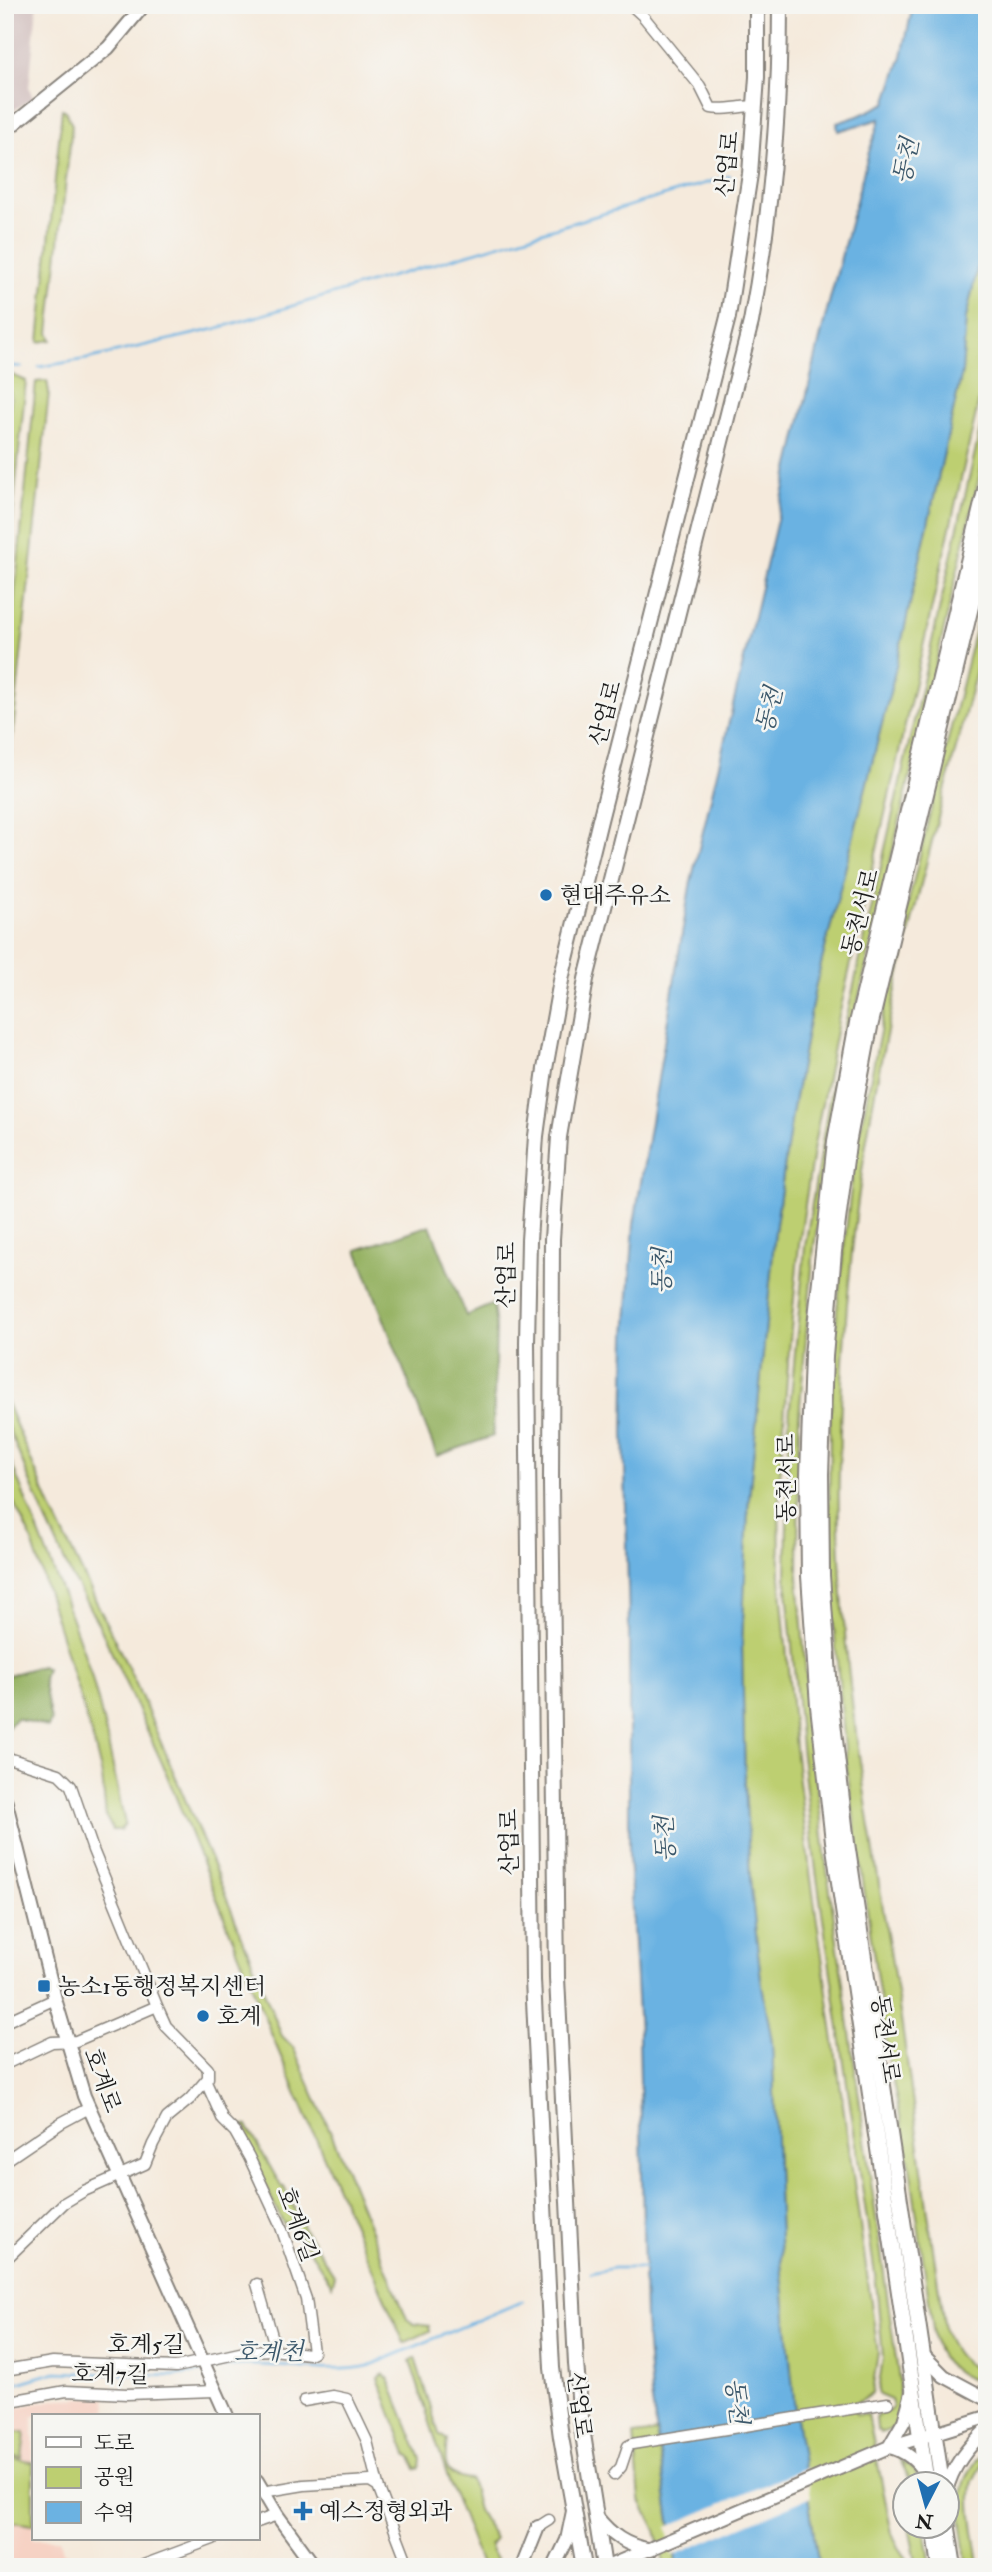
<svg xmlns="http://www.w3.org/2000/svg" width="992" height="2572" viewBox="0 0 992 2572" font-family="'IM FELL Double Pica','Noto Serif KR',serif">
	<rect width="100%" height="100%" fill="#f6f6f2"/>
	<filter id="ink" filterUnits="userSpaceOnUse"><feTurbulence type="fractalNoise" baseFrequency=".0143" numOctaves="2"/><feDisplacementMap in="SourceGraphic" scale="14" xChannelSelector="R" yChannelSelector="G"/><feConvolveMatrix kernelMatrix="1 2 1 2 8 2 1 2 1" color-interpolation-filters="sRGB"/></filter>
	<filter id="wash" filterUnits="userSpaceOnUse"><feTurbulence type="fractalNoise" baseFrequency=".00686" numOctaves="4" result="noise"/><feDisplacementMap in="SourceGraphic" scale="28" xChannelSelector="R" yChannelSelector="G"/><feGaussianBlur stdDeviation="1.57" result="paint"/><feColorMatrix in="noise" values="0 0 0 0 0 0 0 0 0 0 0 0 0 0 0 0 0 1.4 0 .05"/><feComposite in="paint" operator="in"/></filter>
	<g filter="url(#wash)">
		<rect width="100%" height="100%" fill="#f5eadc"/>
		<path fill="#f6d2c4" d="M84 2398H106L108 2416H33V2539H60L63 2552 74 2556 73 2567H5V2410L59 2399Z"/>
		<path fill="#d1bfbe" d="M5 5H37L29 88 33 98 5 116Z"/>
		<path fill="#bdcf71" stroke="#6c7646" stroke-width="2" d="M62 109 65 110 72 125 49 333 52 340 39 342Z
			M987 225V365L839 1016 814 1145 799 1245 789 1351 779 1489 780 1577 795 1748 810 1872 878 2352 872 2394 855 2403 856 2414 868 2415 892 2533C896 2548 909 2558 911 2567H819L795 2412 781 2263 772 2042 761 1979 750 1879 745 1784 742 1644 748 1509 775 1231 792 1114 815 988 892 684 962 372 966 318Z
			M5 372 26 381 5 592V441L11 398 9 386 5 381Z
			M47 381 49 392 5 806V693L36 382Z
			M987 399V443L839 1083 814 1247 799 1417 798 1577 812 1746 827 1870 899 2380V2417L894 2428 881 2433 877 2429 876 2418 881 2412 889 2411 893 2407 891 2400 879 2395 878 2391 883 2357 876 2282 816 1871 801 1748 786 1577 789 1417 805 1246 832 1082Z
			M987 580V628C947 787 901 946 872 1108 851 1227 841 1350 839 1470 835 1645 868 1815 896 1987 914 2101 927 2216 945 2330 952 2352 963 2367 987 2372V2385C965 2379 941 2367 935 2343L909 2160 889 2062 847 1770 833 1616 829 1508 830 1424 837 1309 854 1162 895 957Z
			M5 1399 52 1510 136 1684 216 1872 282 2036 293 2047 335 2142 407 2319 414 2324 429 2326 430 2331 404 2343 275 2043 162 1763 99 1625 70 1573 43 1513 5 1420Z
			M5 1446C32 1518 63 1589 87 1662 104 1715 113 1770 125 1824L120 1830H113L106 1817 102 1776 94 1743 31 1538 13 1501 5 1498Z
			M242 2125 247 2126 281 2186 284 2187 304 2229 335 2276 332 2285 301 2237 287 2223 284 2225 239 2130Z
			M415 2358 439 2434 447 2440C444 2463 443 2477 470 2479L478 2510 495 2539 490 2545 491 2552 496 2559V2567L481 2565 450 2484 410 2361Z
			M383 2374 389 2379 421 2459 420 2467 416 2469 411 2457 407 2454 378 2378Z
			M5 2430 25 2433 22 2458 5 2456Z
			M656 2432 677 2567H665L656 2530 640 2499 634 2435Z
			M987 2450C987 2464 975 2471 972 2485 968 2508 977 2543 979 2567H968C962 2523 949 2484 987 2450Z
			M5 2458 33 2462V2525L5 2521Z
			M900 2460 915 2470 919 2484H912Z
			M909 2527H925L931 2567H917Z"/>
		<path fill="#96b263" stroke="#596740" stroke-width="2" d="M430 1225 466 1316 493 1304 496 1328 493 1436 437 1456 357 1250Z
			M41 1666 46 1668 43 1679 51 1721 48 1727 16 1718 5 1731V1676Z"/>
		<path fill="#6bb2e2" stroke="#44677f" stroke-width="2" d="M913 5H987V225L966 318 962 372 892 684 815 988 792 1114 775 1231 748 1509 742 1644 745 1784 750 1879 761 1979 772 2042 781 2263 795 2412 819 2567H677L651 2395 645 2321 639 2033 629 1855V1627L624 1432 626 1336 634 1224 690 886 825 318 868 155 880 119 838 131 837 123 858 116 886 103 902 56Z"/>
		<path fill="#f5eadc" d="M807 2467 811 2497 672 2556 667 2527Z"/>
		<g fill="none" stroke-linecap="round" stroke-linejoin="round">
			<path stroke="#6bb2e2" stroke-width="2.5" d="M5 365 22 367
				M39 367 87 359 215 329 730 176
				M591 2273 613 2268H647
				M212 2370C263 2356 317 2377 369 2366L523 2301
				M5 2387 56 2372 172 2376 202 2372"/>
		</g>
	</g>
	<g filter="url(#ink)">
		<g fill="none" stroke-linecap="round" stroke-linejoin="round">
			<defs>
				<path id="minor" d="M631 5 643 16 700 86 711 108C723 111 741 106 755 106
					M5 1757 59 1774 71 1786 93 1850 157 2006 76 2041 52 2042 10 2062
					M5 2022 55 1999
					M5 2161 61 2123 89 2108
					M5 2260 64 2203 84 2191 145 2164 153 2144 167 2118 190 2099 208 2078V2069L166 2026 157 2006
					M257 2284 273 2339V2350
					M5 2370 53 2362 176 2367 249 2351 273 2350 309 2354 313 2352 306 2299 280 2224 249 2157 235 2132 223 2120 206 2082
					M304 2401 333 2396 347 2399 367 2441 378 2486
					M5 2402 66 2391 127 2394 215 2391
					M614 2475 621 2467 628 2446 632 2444 888 2403
					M262 2492 304 2485 370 2481 378 2486 409 2567
					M257 2522 277 2515
					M538 2527 549 2520
					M138 2567 213 2539"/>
				<path id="tertiary" d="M5 131 108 48 144 5
					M5 1799 55 1999 84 2096 227 2416
					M923 2355 944 2376 987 2399
					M889 2447 904 2421 912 2393
					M889 2447C906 2451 918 2461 926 2476
					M257 2481 277 2515 315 2567
					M946 2492C952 2466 968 2447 987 2429
					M596 2516C611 2535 626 2546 651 2550
					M522 2567 538 2527
					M554 2567 567 2540 573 2511
					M607 2567 889 2447 987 2417"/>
				<path id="secondary" d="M927 2484 833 1841 818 1706 809 1576 808 1475 812 1355 835 1141 857 1023 987 483
					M942 2484 847 1843 831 1705 822 1575 821 1474 825 1357 834 1251 848 1144 870 1027 987 540
					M946 2516 954 2567
					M934 2526 940 2567
					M584 2567 561 2437 552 2368 533 1980 527 1343 529 1240 536 1136 545 1069 562 975 600 820 728 317 750 174 757 77V5
					M604 2567 582 2428 576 2364 557 1978 551 1483 552 1239 559 1137 586 979 751 322C771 215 780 115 780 5"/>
			</defs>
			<use href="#minor" stroke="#88837c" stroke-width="13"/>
			<use href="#tertiary" stroke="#88837c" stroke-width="16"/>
			<use href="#secondary" stroke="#88837c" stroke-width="18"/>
			<use href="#minor" stroke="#fff" stroke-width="10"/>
			<use href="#tertiary" stroke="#fff" stroke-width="12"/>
			<use href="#secondary" stroke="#fff" stroke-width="14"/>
		</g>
	</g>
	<g fill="#1f6fb2" stroke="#f6f6f2" stroke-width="2.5">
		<circle cx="546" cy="895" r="7"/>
		<rect x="37" y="1979" width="14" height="14" rx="3.5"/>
		<circle cx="203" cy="2016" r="7"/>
		<path d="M299.5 2500.5h7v7h7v7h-7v7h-7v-7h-7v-7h7z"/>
	</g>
	<g text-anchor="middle" stroke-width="5" stroke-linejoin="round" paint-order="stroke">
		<g font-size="23" fill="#1c1c1c" stroke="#f6f6f2">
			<text transform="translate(727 164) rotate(-84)" y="8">산업로</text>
			<text transform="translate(605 713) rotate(-75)" y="8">산업로</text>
			<text transform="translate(860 912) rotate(-76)" y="8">동천서로</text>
			<text transform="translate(506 1275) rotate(-89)" y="8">산업로</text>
			<text transform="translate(786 1478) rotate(-90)" y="8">동천서로</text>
			<text transform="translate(509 1842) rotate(-91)" y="8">산업로</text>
			<text transform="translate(886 2039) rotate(82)" y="8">동천서로</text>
			<text transform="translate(103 2080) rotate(70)" y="8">호계로</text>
			<text transform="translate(298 2224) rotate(70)" y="8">호계6길</text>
			<text x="146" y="2352">호계5길</text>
			<text transform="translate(110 2374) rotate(1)" y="8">호계7길</text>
			<text transform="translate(580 2405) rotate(83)" y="8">산업로</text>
		</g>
		<g font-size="23" fill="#1c1c1c" stroke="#f6f6f2" text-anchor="start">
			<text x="560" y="903">현대주유소</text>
			<text x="58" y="1994">농소1동행정복지센터</text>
			<text x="217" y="2024">호계</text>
			<text x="319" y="2519">예스정형외과</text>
		</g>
		<g font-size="24" font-style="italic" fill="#3c586b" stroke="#f6f6f2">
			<text transform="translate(906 161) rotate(-78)" y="8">동천</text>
			<text transform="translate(769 710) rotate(-76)" y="8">동천</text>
			<text transform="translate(662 1271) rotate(-89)" y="8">동천</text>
			<text transform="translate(665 1839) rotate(-93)" y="8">동천</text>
			<text transform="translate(269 2352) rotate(-1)" y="8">호계천</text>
			<text transform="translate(737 2401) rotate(83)" y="8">동천</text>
		</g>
	</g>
	<rect width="992" height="2572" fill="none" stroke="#f6f6f2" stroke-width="28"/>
	<rect x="32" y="2414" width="228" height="126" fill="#f6f6f2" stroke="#9f9f9c" stroke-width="2"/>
	<rect x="46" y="2437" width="35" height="10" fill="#ffffff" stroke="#9f9f9c" stroke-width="2"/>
	<text x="94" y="2450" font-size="21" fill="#1c1c1c">도로</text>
	<rect x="46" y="2467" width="35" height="21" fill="#bdcf71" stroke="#9f9f9c" stroke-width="2"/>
	<text x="94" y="2484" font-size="21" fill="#1c1c1c">공원</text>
	<rect x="46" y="2502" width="35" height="21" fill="#6bb2e2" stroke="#9f9f9c" stroke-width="2"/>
	<text x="94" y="2520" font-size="21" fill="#1c1c1c">수역</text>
	<g transform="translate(926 2505) rotate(186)"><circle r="33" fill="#f6f6f2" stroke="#9f9f9c" stroke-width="2"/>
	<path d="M0-5L12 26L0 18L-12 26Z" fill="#1f6fb2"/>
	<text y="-10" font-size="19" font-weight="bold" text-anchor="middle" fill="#1c1c1c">N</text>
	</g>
</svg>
